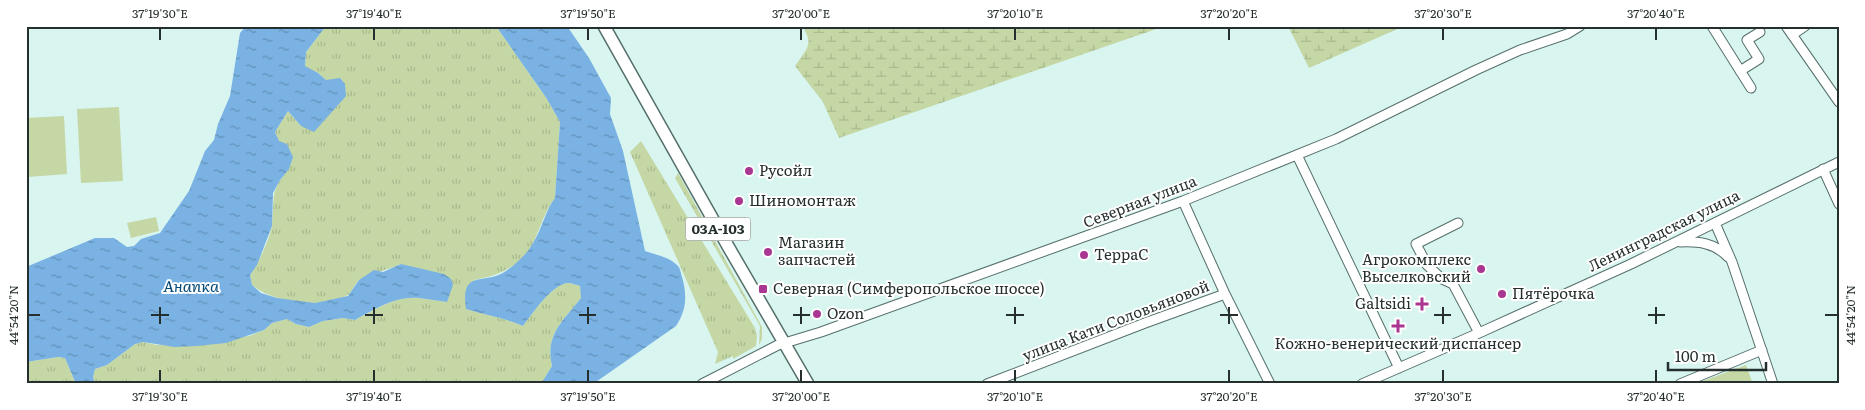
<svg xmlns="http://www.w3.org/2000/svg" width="1865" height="410" viewBox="0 0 1865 410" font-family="Literata,serif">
	<defs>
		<pattern id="grass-tufts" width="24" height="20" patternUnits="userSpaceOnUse" patternTransform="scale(1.25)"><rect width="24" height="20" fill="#c5d7a4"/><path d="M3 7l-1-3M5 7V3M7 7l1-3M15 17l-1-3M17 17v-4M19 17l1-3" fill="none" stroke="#a9b98e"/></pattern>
		<pattern id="wetland-marsh" width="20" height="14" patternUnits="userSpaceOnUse" patternTransform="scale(1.25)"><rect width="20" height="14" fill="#c5d7a4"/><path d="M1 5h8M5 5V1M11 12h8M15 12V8" fill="none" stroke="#a9b98e"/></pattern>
		<pattern id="water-ripples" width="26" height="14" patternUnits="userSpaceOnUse" patternTransform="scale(1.25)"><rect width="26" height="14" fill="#79b2e3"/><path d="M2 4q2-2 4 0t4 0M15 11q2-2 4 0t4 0" fill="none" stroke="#6391b8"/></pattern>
	</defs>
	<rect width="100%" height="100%" fill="#d8f5f0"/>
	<path fill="url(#grass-tufts)" d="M326 26H496L547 99 560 122 555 198C545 210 541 226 534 241 523 265 499 276 474 280L466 309C485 315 505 318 523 326 532 314 552 284 568 283 572 283 576 285 580 286L581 298C562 322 545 335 552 366L541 384H95L93 377 95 369 107 365 135 344 143 342 157 345 249 336 264 330 272 323 287 319 296 324 309 327 323 321 343 318 355 320C376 309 395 296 419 298 429 299 438 301 447 302L401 264C392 268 364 276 358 281 354 285 352 293 346 296 321 309 273 303 252 285L250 275C258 264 271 237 272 224 275 198 269 191 289 169L275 132 288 111 301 126 326 80 318 73 305 67 306 52Z
		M641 141 755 328 757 336 756 346 733 359V356L715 364 718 352 630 152Z
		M678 173 762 327V339L759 345 760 326 675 178Z
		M58 357 65 358 76 384H26V362Z"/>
	<path fill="url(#wetland-marsh)" d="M802 26H1165L839 138 823 102 795 66C806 49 815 45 802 26Z
		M1288 26H1404L1309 68Z"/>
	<path fill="#c5d7a4" d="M119 107 123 181 81 183 77 109Z
		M64 116 67 174 28 177 26 118Z
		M156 217 159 231 131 238 127 223Z
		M1746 365 1753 384H1695Z"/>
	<path fill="url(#water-ripples)" d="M246 26H326L306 52 305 66 318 73 326 80 340 78 345 84 346 96 314 132 301 126 288 111 275 132 279 141 287 144 293 157 289 169 280 180 273 193 272 226 257 265 250 275 252 285 261 293 277 298 315 303 348 296 359 280 374 270 383 272 401 264 444 274 451 279 453 285 447 302C438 301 429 299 419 298 395 296 375 309 355 320L343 318 323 321 309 327 296 324 287 319 272 323 264 330 226 343 196 346 175 347 143 342 135 344 107 365 95 369 93 377 95 384H76L65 358 58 357 26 362V267L95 238H114L127 247 134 246 141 239 160 233 189 191 205 151 214 140 218 124 230 96 240 33Z
		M496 26H567L589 58 611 98 610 114 623 151 645 251C656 255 670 257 678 266 680 268 681 273 682 277 687 294 687 310 676 326L593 384H541L552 366C545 335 562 322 581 298L580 286C576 285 572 283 568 283 552 284 532 314 523 326 505 318 485 315 466 309 460 268 484 286 506 271 516 264 527 254 533 243 542 229 545 211 555 198L560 122 547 99Z"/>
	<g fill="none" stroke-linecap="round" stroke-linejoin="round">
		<defs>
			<path id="minor" d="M1712 26 1751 88
				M1786 26 1839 102
				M1792 35 1805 26
				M1740 71 1759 59 1747 40 1760 32
				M1297 155 1399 368
				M1823 169 1839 204
				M1183 201 1225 294 1270 384
				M1458 223 1416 244 1427 265 1442 279 1453 284 1479 333
				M1715 223 1732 262 1773 384
				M1680 242C1698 241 1715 243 1728 257
				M702 384 778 345 821 332 1183 201 1336 139 1476 70 1520 50 1567 34 1580 26
				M987 384 1145 323 1225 294
				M1362 384 1479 333 1631 264 1839 162
				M1680 384 1762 350"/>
			<path id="major" d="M604 26 729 248 808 384"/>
		</defs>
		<use href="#minor" stroke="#556f6b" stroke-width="11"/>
		<use href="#major" stroke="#556f6b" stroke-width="14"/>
		<use href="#minor" stroke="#fff" stroke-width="9"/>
		<use href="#major" stroke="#fff" stroke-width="11"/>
	</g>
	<path fill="none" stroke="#25302e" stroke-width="2" d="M160 28V40M374 28V40M588 28V40M801 28V40M1015 28V40M1229 28V40M1443 28V40M1656 28V40M160 307V324M374 307V324M588 307V324M801 307V324M1015 307V324M1229 307V324M1443 307V324M1656 307V324M28 315H40M151 315H169M365 315H383M579 315H596M793 315H810M1006 315H1024M1220 315H1238M1434 315H1451M1648 315H1665M1825 315H1838M160 370V382M374 370V382M588 370V382M801 370V382M1015 370V382M1229 370V382M1443 370V382M1656 370V382"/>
	<g fill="#a93691" stroke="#fff" stroke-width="2">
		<circle cx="749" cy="171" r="5"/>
		<circle cx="739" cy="201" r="5"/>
		<circle cx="768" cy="252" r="5"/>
		<circle cx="1084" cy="255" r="5"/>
		<circle cx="1481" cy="269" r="5"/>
		<rect x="758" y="284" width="10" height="10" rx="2.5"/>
		<circle cx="1502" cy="294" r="5"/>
		<path d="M1419.5 296.5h5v5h5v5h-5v5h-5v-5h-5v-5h5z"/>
		<circle cx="817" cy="314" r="5"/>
		<path d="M1395.5 318.5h5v5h5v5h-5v5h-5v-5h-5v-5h5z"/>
	</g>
	<g text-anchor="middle" stroke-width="4" stroke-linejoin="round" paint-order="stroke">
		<rect fill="#fff" stroke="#666e6d" stroke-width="1" x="685.5" y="217.5" width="65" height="23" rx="4"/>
		<g font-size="14" font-weight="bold" fill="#25302e">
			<text x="718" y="234">03А-103</text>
		</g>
		<g font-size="15" fill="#25302e" stroke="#fff" text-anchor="start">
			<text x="759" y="176">Русойл</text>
			<text x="749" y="206">Шиномонтаж</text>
			<text x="778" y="248">Магазин<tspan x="778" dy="17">запчастей</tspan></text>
			<text x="1094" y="260">ТерраС</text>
			<text x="1471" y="265" text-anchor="end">Агрокомплекс<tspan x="1471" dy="17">Выселковский</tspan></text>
			<text x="773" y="294">Северная (Симферопольское шоссе)</text>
			<text x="1512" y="299">Пятёрочка</text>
			<text x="1411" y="309" text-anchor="end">Galtsidi</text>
			<text x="827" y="319">Ozon</text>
			<text x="1398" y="349" text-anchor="middle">Кожно-венерический диспансер</text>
		</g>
		<g font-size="15" fill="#25302e" stroke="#fff">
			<text transform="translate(1140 202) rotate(-21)" y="5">Северная улица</text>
			<text transform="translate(1664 231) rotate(-26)" y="5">Ленинградская улица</text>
			<text transform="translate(1116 321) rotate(-21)" y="5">улица Кати Соловьяновой</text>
		</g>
		<g font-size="16" font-style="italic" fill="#064b78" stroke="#fff">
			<text x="191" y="292">Анапка</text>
		</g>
	</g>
	<rect width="1865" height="410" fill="none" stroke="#ffffff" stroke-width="55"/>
	<path d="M1668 362v8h98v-8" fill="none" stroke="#25302e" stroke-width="2.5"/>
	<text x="1675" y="362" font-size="15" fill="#25302e" stroke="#ffffff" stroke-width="4" paint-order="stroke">100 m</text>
	<rect x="28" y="28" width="1810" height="354" fill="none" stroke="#25302e" stroke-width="2"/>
	<g font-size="12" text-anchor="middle" fill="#25302e">
		<text x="160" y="18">37°19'30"E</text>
		<text x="374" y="18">37°19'40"E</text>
		<text x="588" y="18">37°19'50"E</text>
		<text x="801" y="18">37°20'00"E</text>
		<text x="1015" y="18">37°20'10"E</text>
		<text x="1229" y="18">37°20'20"E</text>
		<text x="1443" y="18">37°20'30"E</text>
		<text x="1656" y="18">37°20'40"E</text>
		<text transform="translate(14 315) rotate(-90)" y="4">44°54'20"N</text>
		<text transform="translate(1851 315) rotate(-90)" y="4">44°54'20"N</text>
		<text x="160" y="401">37°19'30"E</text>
		<text x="374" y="401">37°19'40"E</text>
		<text x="588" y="401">37°19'50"E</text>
		<text x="801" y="401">37°20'00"E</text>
		<text x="1015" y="401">37°20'10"E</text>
		<text x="1229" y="401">37°20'20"E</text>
		<text x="1443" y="401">37°20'30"E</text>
		<text x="1656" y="401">37°20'40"E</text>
	</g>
</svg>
